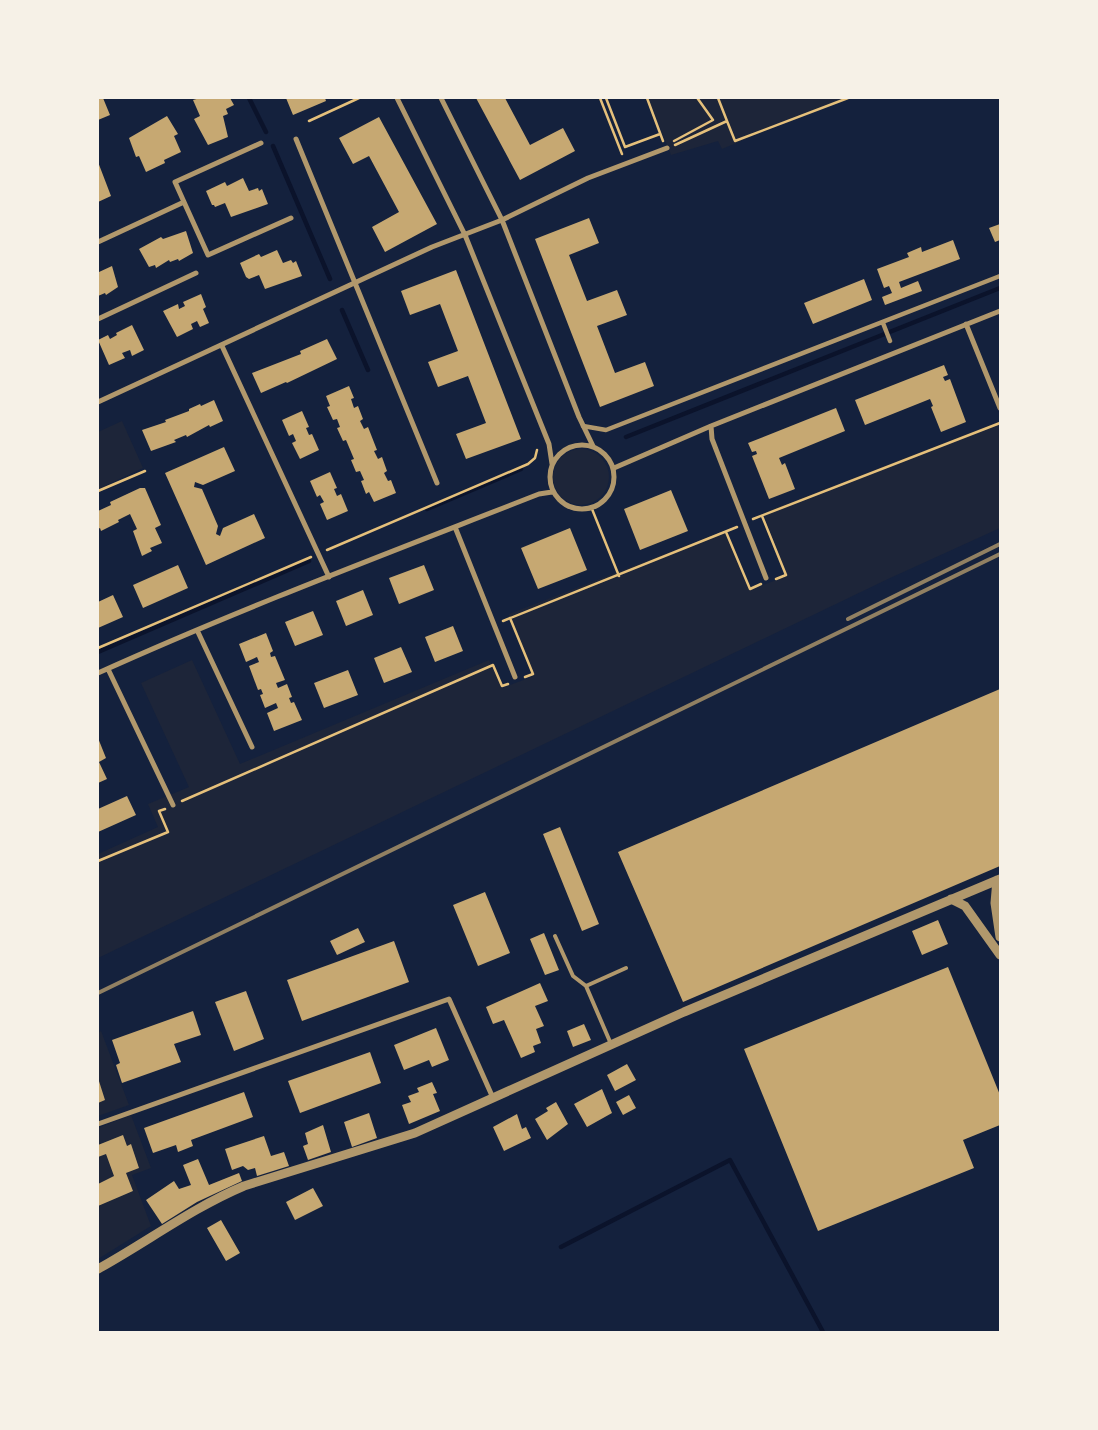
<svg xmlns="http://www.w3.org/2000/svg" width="1098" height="1430" viewBox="0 0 1098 1430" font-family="Overpass,sans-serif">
	<rect width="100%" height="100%" fill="#14213d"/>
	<path fill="#1d2539" d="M648 98H844L722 149 718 141 671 155Z
		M122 421 143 468 98 489V432Z
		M1000 421V528L888 579 98 958V854L158 827 148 804 189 787 141 683 192 660 240 764 489 660 502 688 534 676 509 614 724 531 749 590 785 577 786 572 763 513Z
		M553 477a28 28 0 1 1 56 0a28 28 0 1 1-56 0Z
		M101 1031 129 1105 98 1116V1033Z
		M131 1115 151 1168 132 1175 151 1226 98 1259V1206L133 1191 126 1173 139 1168 131 1145 127 1146 123 1136 98 1145V1128Z
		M98 1154 99 1156 106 1154 114 1176 98 1184Z"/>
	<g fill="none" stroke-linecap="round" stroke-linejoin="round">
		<path stroke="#0b132b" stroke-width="4.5" d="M249 98 266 132
			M273 146 330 279
			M342 310 368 370
			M626 437 1000 288
			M427 509 521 469
			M98 652 309 561
			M561 1247 730 1160 823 1332"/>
	</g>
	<path fill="#c6a872" d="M98 98H103L110 115 98 120Z
		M200 98H230L234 105 226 109 228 114 223 116 228 137 208 145 194 119 200 116 193 100Z
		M286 98H325L326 101 293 115Z
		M476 98H505L530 145 563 128 575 151 520 180Z
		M167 116 178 134 174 136 181 152 164 160 165 163 146 172 139 156 136 157 129 138Z
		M379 117 437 224 385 252 372 227 399 212 369 156 353 164 339 138Z
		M98 162 111 196 98 202Z
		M243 178 249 191 258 188 259 191 262 189 268 204 231 217 225 203 215 207 214 205H212L206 191 225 182 227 186Z
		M589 218 599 243 569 255 587 301 617 290 627 315 597 326 615 373 645 362 654 386 600 407 535 239Z
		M1000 224V240L995 242 989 228Z
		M186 231 193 253 179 261 178 259 170 262 169 260 156 268 155 265 149 267 139 249 161 237 163 239Z
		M953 240 960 259 899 282 901 288 918 281 922 291 885 305 882 297 892 293 889 286 884 288 877 269 909 257 907 253 921 247 922 252Z
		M277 250 283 263 291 260 293 263 296 261 302 276 265 289 259 275 249 279 246 277 240 263 259 254 261 257Z
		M112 266 118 287 106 295 105 293 98 296V269L99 272Z
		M456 270 521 439 466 459 456 434 486 423 468 376 438 387 428 362 458 351 440 304 410 315 401 291Z
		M864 279 872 300 813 324 804 303Z
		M201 294 206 307 203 309 209 323 200 327 197 321 191 324 193 329 177 337 163 311 178 304 179 309 185 306 183 302Z
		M132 325 144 350 132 356 130 350 122 353 125 358 109 365 98 340 108 335 110 339 117 335 116 333Z
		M327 339 337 359 287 383 286 382 261 393 252 373 301 354 300 351Z
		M944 365 948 375 943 377 945 381 950 379 966 422 941 432 931 407 933 406 930 399 865 425 855 400Z
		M349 386 354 398 351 399 354 408 358 406 363 419 360 421 364 429 368 427 377 450 374 451 378 459 382 457 387 471 384 473 388 481 391 480 396 493 374 502 369 492 366 494 361 481 364 480 360 471 356 472 351 460 354 459 346 440 343 441 337 428 340 427 337 419 333 420 327 407 330 406 326 396Z
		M214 400 223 421 210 427 209 425 187 437 186 435 174 440 176 442 151 451 142 430 166 422 165 420 189 411V409L200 404 201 406Z
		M836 408 845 431 779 458 782 465 785 463 795 489 769 499 752 456 757 454 756 451 752 452 748 443Z
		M302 411 309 427 306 428 309 435 312 434 319 450 300 459 292 443 296 441 293 434 289 436 282 420Z
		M224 447 235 471 203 485 195 482 194 487 202 489 218 526 216 534 220 536 223 528 254 514 265 538 206 565 165 473Z
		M330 472 337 488 334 489 337 496 341 494 348 511 327 520 320 504 324 502 320 495 317 497 310 481Z
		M140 488H145L161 525 155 528 162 543 150 548 152 551 142 556 133 531 137 529 130 514 118 520 119 522 101 531 100 528 98 529V511L111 505 110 502Z
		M671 490 688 531 640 550 624 509Z
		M570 528 587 570 538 589 521 548Z
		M178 565 188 588 143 608 133 585Z
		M424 565 434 590 399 604 389 578Z
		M363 590 373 615 346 626 336 601Z
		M113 595 123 617 98 628V602Z
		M313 611 323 635 295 646 285 622Z
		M453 626 463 651 435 662 425 637Z
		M266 633 273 651 270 653 271 657 275 656 285 680 276 683 278 688 287 684 292 697 289 698 291 703 294 702 302 720 274 731 267 713 278 708 276 703 265 708 260 695 263 694 261 689 258 690 249 666 259 662 257 657 246 662 239 644Z
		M401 647 412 672 384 683 374 658Z
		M348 670 358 695 324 708 314 683Z
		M1000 689V866L683 1002 618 852Z
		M98 738 106 758 99 762 107 779 98 783Z
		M127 796 136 815 98 832V809Z
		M560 827 599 924 582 931 543 834Z
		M485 892 510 953 478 966 453 905Z
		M938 920 948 944 922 955 912 931Z
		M358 928 365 942 337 955 330 941Z
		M544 933 559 970 545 975 530 939Z
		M394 941 409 982 302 1021 287 980Z
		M948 967 1000 1095V1125L963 1140 974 1168 818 1231 744 1049Z
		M540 983 548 1001 535 1006 544 1026 536 1029 541 1043 533 1046 535 1052 521 1058 504 1020 493 1024 486 1007Z
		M246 991 264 1039 234 1051 215 1002Z
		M193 1011 201 1035 174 1044 181 1062 122 1083 116 1065 120 1063 112 1040Z
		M584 1024 591 1040 573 1047 567 1031Z
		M436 1028 449 1060 432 1067 429 1060 404 1070 394 1045Z
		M370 1052 381 1083 300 1113 288 1081Z
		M627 1064 636 1080 615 1091 607 1075Z
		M98 1078 105 1100 98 1103Z
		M432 1082 437 1093 433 1094 440 1111 409 1124 402 1105 411 1102 408 1096 419 1092 417 1088Z
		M602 1089 612 1113 587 1127 574 1104Z
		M244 1092 253 1117 191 1140 193 1146 178 1152 176 1145 153 1153 144 1128Z
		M629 1095 636 1108 623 1115 616 1102Z
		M556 1102 568 1124 547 1140 535 1119 548 1111 546 1108Z
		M369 1113 377 1138 352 1147 344 1122Z
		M517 1114 522 1129 526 1127 531 1138 504 1151 493 1127Z
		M323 1125 331 1152 308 1160 303 1146 308 1144 305 1133Z
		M123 1135 127 1146 131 1144 139 1168 126 1173 133 1191 98 1206V1184L114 1176 106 1154 98 1157V1145Z
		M264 1136 271 1156 284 1152 289 1166 257 1176 255 1168 248 1170 243 1166 232 1170 225 1149Z
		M198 1159 209 1185 239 1173 242 1181 197 1202 162 1224 146 1200 174 1181 179 1189 191 1185 183 1165Z
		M313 1188 323 1206 295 1220 286 1202Z
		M221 1220 240 1253 226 1261 207 1228Z"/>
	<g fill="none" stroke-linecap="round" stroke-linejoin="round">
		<path stroke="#e5c07b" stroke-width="2.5" d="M600 98 622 154
			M606 98 625 147 660 134
			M647 98 663 141
			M718 98 727 121
			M309 121 359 98
			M674 141 713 120 698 99
			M675 145 727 121 735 141 848 98
			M98 491 145 471
			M592 509 619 576
			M762 516 786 575 776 579
			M753 519 1000 423
			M726 532 750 589 761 584
			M327 550 528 464 535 458 537 450
			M510 618 533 674 525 677
			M503 621 737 527
			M98 648 311 557
			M182 801 493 665 502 686 508 684
			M98 861 168 832 159 811 165 809"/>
		<path stroke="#b1986c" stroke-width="4" d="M555 936 573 976 586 986 611 1044
			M586 986 626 968"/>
		<path stroke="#b1986c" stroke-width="4.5" d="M883 323 890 341
			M583 426 606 430 1000 276"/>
		<path stroke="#b1986c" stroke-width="5" d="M397 98 465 235 549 444 552 464
			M441 98 502 220 579 417 593 446
			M296 139 437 483
			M184 202 175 182 261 143
			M98 242 184 202 208 255 291 218
			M98 319 196 273
			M966 324 1000 408
			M222 346 329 577
			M98 402 432 247 502 220 588 178 667 148
			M711 426 712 439 766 578
			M550 477a32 32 0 1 1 64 0a32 32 0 1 1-64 0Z
			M614 468 711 426 1000 311
			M455 527 515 677
			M197 630 252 747
			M108 669 173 805
			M98 673C242 608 391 552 539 494L552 492
			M98 1124 449 999 493 1098"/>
		<path stroke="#b1986c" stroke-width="9" d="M997 880 995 903 1000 937
			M951 899 965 906 1000 955
			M98 1269C147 1242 192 1208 244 1186L415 1133 684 1012 1000 879"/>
		<path stroke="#918062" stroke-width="4" d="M848 619 1000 544
			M98 993 1000 554"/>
	</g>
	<rect width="1098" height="1430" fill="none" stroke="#f6f1e7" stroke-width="198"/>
</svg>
